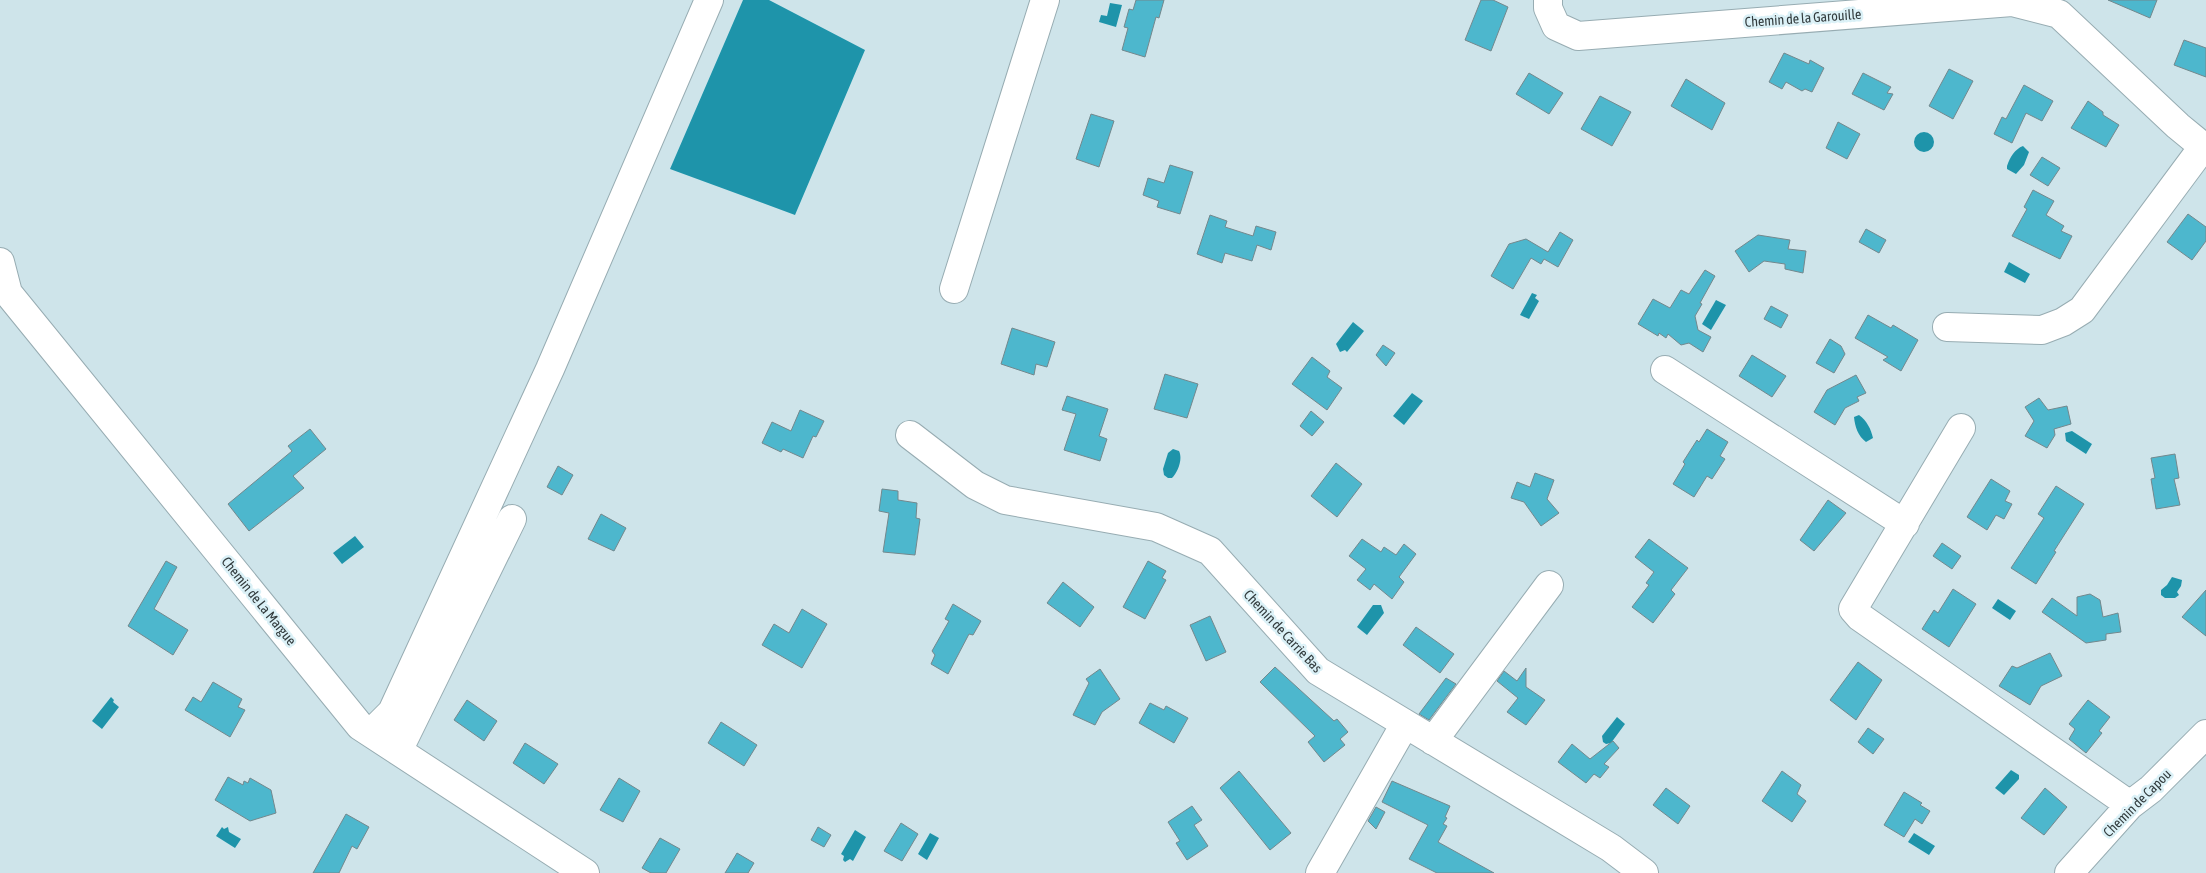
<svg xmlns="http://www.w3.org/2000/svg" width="2206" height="873" viewBox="0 0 2206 873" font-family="'Asap Condensed',sans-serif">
	<rect width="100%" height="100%" fill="#cee4ea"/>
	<path fill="#1e94aa" d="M743 0H769L865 50 795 215 670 169Z
		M1110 3 1122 5 1116 27 1099 22 1101 15 1107 16Z
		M1914 142a10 10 0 1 1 20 0a10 10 0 1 1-20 0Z
		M2023 146 2029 152 2024 165 2016 174 2007 169V166C2010 157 2015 149 2023 146Z
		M2009 262 2030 274 2025 283 2004 272Z
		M1532 293 1537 295 1535 298 1539 301 1529 319 1520 315Z
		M1716 300 1726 305 1711 330 1702 324Z
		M1353 322 1364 331 1347 352 1345 350 1340 352 1336 344Z
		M1412 393 1423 401 1404 425 1393 416Z
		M1859 415C1867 421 1871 429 1873 438L1866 442C1858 436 1855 427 1854 417Z
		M2072 431 2092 444 2086 454 2066 441 2065 433Z
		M1173 449 1179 451C1183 459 1178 472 1172 478H1168L1164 475 1163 469 1168 453Z
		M355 536 364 547 342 564 333 553Z
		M2172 577 2182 580 2181 586 2177 592 2179 595 2175 598H2165L2161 595V590L2167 585Z
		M1998 599 2016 611 2010 620 1992 608Z
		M1373 605H1381L1384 613 1367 635 1357 627Z
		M111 697 114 700 113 702 119 707 102 729 92 721Z
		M1617 717 1625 724 1611 743 1606 744 1603 742 1602 736Z
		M2011 770 2019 775V779L2004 795 1995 788Z
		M222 827 224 829 228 827 229 832 241 839 235 848 216 836Z
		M855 830 866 837 853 861 850 859 845 862 843 860 844 856 841 854Z
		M930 833 939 838 927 860 918 854Z
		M1914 833 1935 846 1929 855 1908 842Z"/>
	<path fill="#4db7cd" stroke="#73888d" d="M1136 0H1164L1159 18 1156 17 1145 57 1122 50 1128 28 1124 27 1129 9 1133 10Z
		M1481 0H1493L1508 7 1491 51 1465 40Z
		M2108 0H2157L2150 18Z
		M2184 40 2206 48V77L2174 65Z
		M1784 53 1809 64 1810 60 1824 68 1812 92 1805 89 1802 91 1786 82 1782 89 1769 82Z
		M1949 69 1973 81 1953 119 1929 106Z
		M1529 73 1563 93 1549 114 1516 94Z
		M1863 73 1891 87 1887 93 1893 94 1884 110 1852 94Z
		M1686 79 1725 103 1712 130 1671 106Z
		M2024 85 2053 101 2042 121 2026 113 2012 143 1994 134 2002 117 2006 119Z
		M1600 96 1631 112 1612 146 1581 129Z
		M2088 101 2103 112V115L2119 125 2106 147 2071 128Z
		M1091 114 1114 121 1099 167 1076 159Z
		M1838 122 1860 134 1847 159 1826 148Z
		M2042 157 2060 168 2048 186 2030 175Z
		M1170 165 1193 172 1180 214 1157 207 1159 201 1143 195 1148 178 1164 183Z
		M2033 190 2054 201 2046 215 2064 226 2061 231 2072 236 2060 259 2012 236 2027 209 2024 207Z
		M2188 214 2206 227V241L2192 260 2167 242Z
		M1210 215 1227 221 1225 227 1253 236 1256 226 1276 232 1271 250 1257 245 1252 261 1225 253 1222 263 1197 254Z
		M1866 229 1886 240 1879 253 1859 242Z
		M1560 232 1573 240 1558 267 1544 259 1541 264 1531 258 1513 289 1491 276 1509 244 1526 239 1548 252Z
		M1758 235 1790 240 1788 249 1806 251 1803 273 1785 269V264L1764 261 1749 272 1735 251Z
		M1705 270 1715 276 1700 303 1702 304 1695 316 1698 330 1711 337 1703 352 1689 343 1681 345 1668 334 1666 338 1659 333 1658 336 1638 324 1653 299 1670 308 1681 290 1689 294Z
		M1771 306 1788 315 1781 328 1764 319Z
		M1868 315 1891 328 1893 325 1918 340 1901 371 1883 360 1888 357 1855 338Z
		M1012 328 1055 342 1047 367 1036 364 1034 375 1001 364Z
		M1830 339 1841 346 1845 354 1834 373 1816 363Z
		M1383 345 1395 353 1386 366 1376 355Z
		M1752 355 1786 376 1772 397 1739 376Z
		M1312 357 1330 371 1327 377 1342 388 1327 410 1292 384Z
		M1165 374 1198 384 1187 418 1154 409Z
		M1856 375 1866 393 1857 397 1859 401 1845 408 1835 425 1814 412 1827 390Z
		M1067 396 1108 409 1099 436 1107 439 1100 461 1064 450 1076 414 1062 410Z
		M2039 398 2048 410 2067 406 2071 424 2054 429 2055 435 2047 448 2025 436 2034 421 2025 407Z
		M800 410 824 421 816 437 813 436 803 458 783 449 781 452 762 443 772 422 791 431Z
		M1311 411 1324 422 1312 436 1300 426Z
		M310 429 326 449 293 476 304 488 249 531 228 504 292 451 288 446Z
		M1707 429 1728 442 1720 456 1725 459 1712 479 1707 476 1694 497 1673 484 1685 464 1683 462 1697 440 1699 442Z
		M2175 454 2179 478 2174 479 2180 505 2156 509 2151 479 2155 478 2151 458Z
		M1336 463 1362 484 1337 517 1311 496Z
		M558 466 573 475 562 495 547 487Z
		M1535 473 1554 480 1547 499 1559 513 1541 526 1524 502 1511 498 1517 482 1530 487Z
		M1991 479 2010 491 2005 501 2012 504 2004 519 1996 515 1987 530 1967 517Z
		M2056 486 2084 504 2054 551 2056 552 2036 584 2011 568 2044 518 2038 514Z
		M882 489 898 491V500L917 503 916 518 920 519 915 555 883 552 889 513 879 511Z
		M1828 500 1846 513 1814 551 1800 540Z
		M601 514 626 528 614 551 588 539Z
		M1362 539 1381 552 1384 547 1396 555 1404 544 1416 554 1399 577 1404 582 1392 599 1374 584 1370 590 1357 580 1366 569 1349 556Z
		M1649 539 1688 568 1671 590 1675 594 1653 623 1632 607 1649 585 1646 583 1654 572 1635 557Z
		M1942 543 1961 556 1952 569 1933 556Z
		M166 561 177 567 154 609 188 630 173 655 128 626Z
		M1148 561 1166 571 1162 578 1166 580 1145 619 1123 607Z
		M1063 582 1094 607 1080 627 1047 603Z
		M1953 589 1976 604 1949 647 1922 629 1934 610 1938 613Z
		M2206 590V636L2182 617Z
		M2090 594 2100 600 2103 617 2118 613 2121 632 2106 634V640L2086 643 2042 612 2052 598 2077 616V597Z
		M953 604 981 621 973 635 969 634 948 674 931 664 935 655 932 651 949 621 945 619Z
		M802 609 827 624 802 668 762 645 774 624 789 633Z
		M1210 616 1226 652 1206 661 1190 625Z
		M1416 627 1454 654 1440 673 1403 645Z
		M2050 653 2062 676 2041 686 2030 705 1999 686 2012 666 2017 668Z
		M1858 662 1882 680 1856 720 1830 700Z
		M1275 667 1334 721 1337 719 1348 732 1340 739 1345 745 1324 762 1308 742 1315 736 1260 682Z
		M1526 668V687L1545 700 1526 725 1507 712 1518 698 1497 681 1504 671 1517 681Z
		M1100 669 1120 699 1102 712 1095 725 1073 715 1089 683 1086 679Z
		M1446 678 1456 684 1429 720 1419 714Z
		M213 682 242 699 238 707 245 710 230 737 185 710 193 697 201 702Z
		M467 700 497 721 484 741 454 720Z
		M2088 700 2110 717 2099 731 2102 733 2086 753 2069 739 2075 729 2069 724Z
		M1150 703 1164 710 1166 706 1188 718 1174 743 1139 723Z
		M721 722 757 745 744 766 708 743Z
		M1868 728 1884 739 1873 754 1858 742Z
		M1613 741 1619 748 1604 764 1609 767 1600 778 1594 774 1586 783 1558 762 1572 744 1590 759Z
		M525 743 558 764 544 784 513 763Z
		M1239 771 1291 833 1270 850 1220 788Z
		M1782 771 1801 785 1797 794 1806 801 1792 822 1762 801Z
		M228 777 243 785 244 781 248 783 250 778 271 790 276 813 250 821 215 800Z
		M619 778 640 791 623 822 600 810Z
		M1392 781 1450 806 1445 817 1447 818 1443 824 1447 826 1438 842 1494 873H1437L1409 859 1428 825 1382 802Z
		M1666 788 1690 806 1678 824 1653 805Z
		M2045 788 2067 807 2044 835 2021 818Z
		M1904 792 1922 803 1920 805 1930 811 1922 824 1915 819 1904 837 1884 825Z
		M1192 806 1202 820 1194 825 1208 846 1187 860 1176 843 1180 841 1168 822Z
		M1376 807 1385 812 1376 829 1368 821Z
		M346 814 369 827 357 849 352 846 339 873H313Z
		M901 823 918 834 902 861 884 851Z
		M818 827 831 835 824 847 811 840Z
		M660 838 680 849 666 873H651L642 868Z
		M737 853 754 863 748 873H725Z"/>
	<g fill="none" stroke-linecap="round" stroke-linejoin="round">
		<defs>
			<path id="minor" d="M1548 0V8L1556 26 1578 36 2012 2 2059 14 2178 126 2206 149
				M0 262 8 293 360 726 585 873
				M954 289 1045 0
				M1947 327 2042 330 2063 322 2082 310 2203 147
				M1665 370 1905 524
				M1961 428 1853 609 1860 617 2130 805
				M910 435 975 485 1005 500 1156 527 1210 551 1318 671 1611 848 1644 873
				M371 733 392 712 550 369 709 0
				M1433 741 1549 585
				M398 751 512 519
				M1320 873 1405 724
				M2069 873 2130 805 2151 789 2206 734"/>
		</defs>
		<use href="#minor" stroke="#97acb2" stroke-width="30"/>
		<use href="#minor" stroke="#fff" stroke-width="28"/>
	</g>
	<g text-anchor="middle" stroke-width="5" stroke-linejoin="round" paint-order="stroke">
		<g font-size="14" fill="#323b3d" stroke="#dbf1f7">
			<text transform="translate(1803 18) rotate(-4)" y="5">Chemin de la Garouille</text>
			<text transform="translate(259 601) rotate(51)" y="5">Chemin de La Margue</text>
			<text transform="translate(1283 631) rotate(47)" y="5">Chemin de Carrie Bas</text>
			<text transform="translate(2137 803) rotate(-45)" y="5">Chemin de Capou</text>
		</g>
	</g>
</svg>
